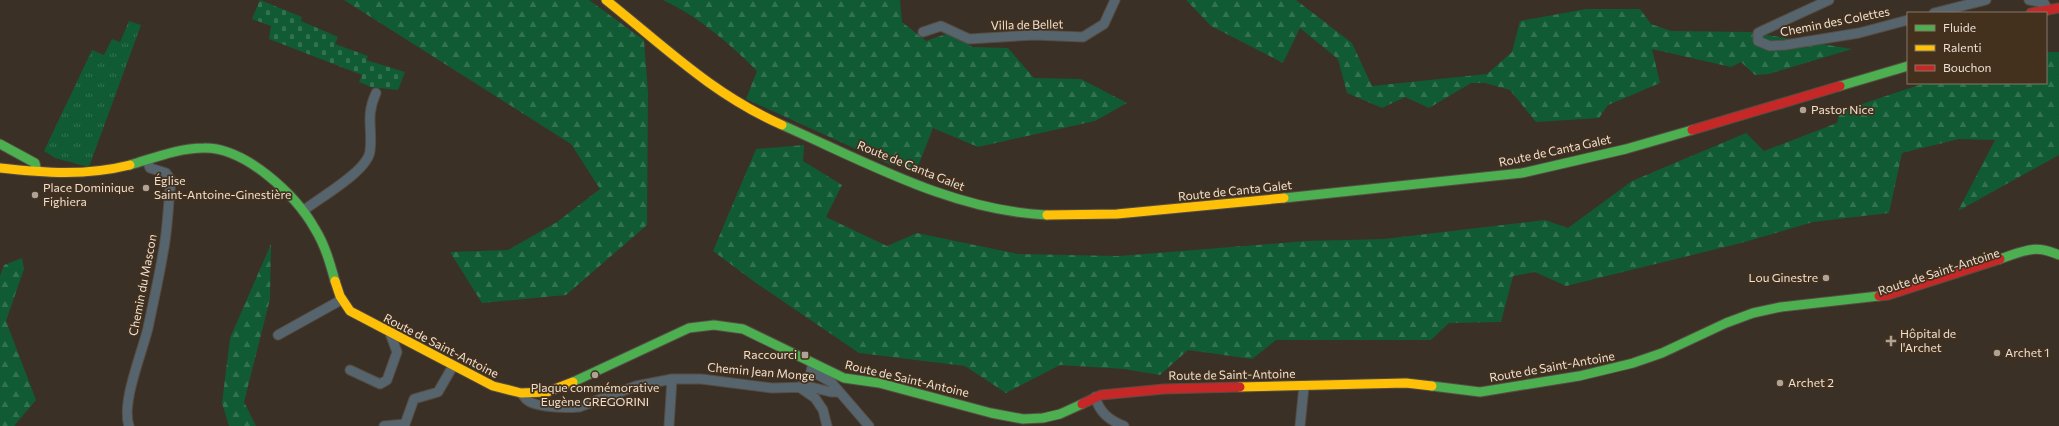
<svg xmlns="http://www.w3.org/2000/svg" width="2059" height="426" viewBox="0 0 2059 426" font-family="Commissioner,sans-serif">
	<defs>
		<pattern id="grass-tufts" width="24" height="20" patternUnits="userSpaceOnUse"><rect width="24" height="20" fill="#105b34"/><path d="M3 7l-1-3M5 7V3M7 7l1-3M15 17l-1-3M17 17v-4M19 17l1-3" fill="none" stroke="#337250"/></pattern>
		<pattern id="forest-firs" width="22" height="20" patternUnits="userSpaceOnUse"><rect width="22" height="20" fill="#105b34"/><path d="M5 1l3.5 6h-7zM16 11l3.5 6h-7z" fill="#337250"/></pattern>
		<pattern id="cemetery-stones" width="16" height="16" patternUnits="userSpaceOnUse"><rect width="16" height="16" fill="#105b34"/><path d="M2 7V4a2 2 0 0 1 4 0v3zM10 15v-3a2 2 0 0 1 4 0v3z" fill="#337250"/></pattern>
	</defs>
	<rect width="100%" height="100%" fill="#3b3025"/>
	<path fill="url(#grass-tufts)" d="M129 21 141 25 89 167 55 158 44 151 92 50 104 55 112 39 120 42Z"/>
	<path fill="url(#forest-firs)" d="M344 0H589L644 40 648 93 647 225 566 295 482 303 450 252 508 250 557 222 600 189 571 144Z
		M663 0H900L902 22 926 41 949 33 972 47 1008 48 1034 78 1081 79 1127 103 1095 121 978 147 933 128 917 169 891 165 746 99 757 71C729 43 699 17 663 0Z
		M1186 0H1296L1352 43 1372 86 1487 74 1512 52 1520 21 1586 9H1640L1651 24 1671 31 1749 32 1852 49 1769 74 1755 75 1741 62 1731 67 1652 49 1660 83 1608 105 1599 118 1536 122 1510 90 1485 83H1471L1429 108 1405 97 1382 108 1347 93 1338 59 1300 28 1283 63 1211 26Z
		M2046 52H2059V155L1958 211 1995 140 1959 139 1902 153 1889 213 1813 222 1741 243 1566 286 1535 272 1513 276 1501 322 1449 323 1431 340H1276L1252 359 1188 350 1160 375 1124 369 1060 365 1006 393 965 366 859 353 756 283 713 251 756 149 804 145 803 161 842 185 826 217 887 246 917 233 1018 254 1119 256 1306 241 1384 239 1545 220 1568 228 1632 181 1746 133 1764 151 1837 123 1841 107H1853L1925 83H2046Z
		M271 244 270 299 244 402 256 426H229L222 403 230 338Z
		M22 258 24 269 6 321 36 400 14 426H0V276L4 265Z"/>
	<path fill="url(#cemetery-stones)" d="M260 0 302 17 301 21 338 37 335 44 368 56 366 60 405 72 398 90 371 87 359 82 362 75 269 39 271 26 252 19Z"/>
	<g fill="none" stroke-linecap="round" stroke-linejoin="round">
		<defs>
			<path id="street" d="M1829 0 1764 30 1758 33V41L1770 46 1785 45 1859 33 1908 20
				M2029 0 2044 3 2048 10
				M1934 13 1986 0
				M923 32 941 26 969 39 1034 35 1083 37 1104 24 1115 0
				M303 211C319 198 368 171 370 151 373 128 365 117 376 93
				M278 335 341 300
				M813 363 811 371 831 382 869 426
				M350 370 380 384 387 380 397 352 390 333
				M799 387 815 398 823 410 827 426
				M521 393C523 395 525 398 527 400 536 408 567 408 579 407L636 386 672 379H701L772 388 811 387 831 392H839
				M1095 397C1100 413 1109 420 1124 426
				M129 426C121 403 142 353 148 328 153 303 159 278 163 253 168 229 168 204 171 180L166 173 150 168 147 160
				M384 426 405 424 414 399 438 392 453 366
				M669 426 672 379
				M1300 426 1304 386"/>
			<path id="fast" d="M1840 86 1908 66
				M782 125C866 162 953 211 1047 215
				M0 144 35 163 37 171
				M130 165C154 158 178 148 204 148 245 147 296 195 315 229 325 245 330 263 335 281
				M1284 198 1522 173 1626 149 1692 130
				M2000 259C2024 251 2034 244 2059 255
				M573 382 689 328 714 325 743 329 844 378 879 383 991 413 1023 419 1043 418 1060 414 1082 404
				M1432 386 1480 392 1579 376 1633 363 1662 353 1726 323 1753 313 1781 307 1879 296"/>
			<path id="slow" d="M606 0C665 47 712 94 782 125
				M0 168C44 173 86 176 130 165
				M1047 215 1117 214 1284 198
				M335 281 340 296 350 311 493 386 521 393 547 392 573 382
				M1240 387 1406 383 1432 386"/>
			<path id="jam" d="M2031 13 2059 8
				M1692 130 1840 86
				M1879 296 1888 295 2000 259
				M1082 404 1101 395 1164 389 1240 387"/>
		</defs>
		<use href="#street" stroke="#564c43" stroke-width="11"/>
		<use href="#fast" stroke="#564c43" stroke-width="11"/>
		<use href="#slow" stroke="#564c43" stroke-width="11"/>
		<use href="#jam" stroke="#564c43" stroke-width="11"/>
		<use href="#street" stroke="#56656d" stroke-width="9"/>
		<use href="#fast" stroke="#4caf50" stroke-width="9"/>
		<use href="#slow" stroke="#ffc107" stroke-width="9"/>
		<use href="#jam" stroke="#c62828" stroke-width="9"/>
	</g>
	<g fill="#afa397" stroke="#43301d" stroke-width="1.5">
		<circle cx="1803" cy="110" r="4"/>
		<circle cx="146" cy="188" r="4"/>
		<circle cx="35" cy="195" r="4"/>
		<circle cx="1826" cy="278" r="4"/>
		<path d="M1889 335h4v4h4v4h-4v4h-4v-4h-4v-4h4z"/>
		<circle cx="1997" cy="353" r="4"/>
		<rect x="801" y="351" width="8" height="8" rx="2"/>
		<circle cx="595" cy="375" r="4"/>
		<circle cx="1780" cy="383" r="4"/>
	</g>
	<g text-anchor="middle" stroke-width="3.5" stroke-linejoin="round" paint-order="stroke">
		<g font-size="12" fill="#ede1d5" stroke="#43301d">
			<text transform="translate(1835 22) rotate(-11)" y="4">Chemin des Colettes</text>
			<text transform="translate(1027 25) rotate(-1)" y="4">Villa de Bellet</text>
			<text transform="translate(1555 151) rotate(-12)" y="4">Route de Canta Galet</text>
			<text transform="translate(911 166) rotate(22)" y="4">Route de Canta Galet</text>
			<text transform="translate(1235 191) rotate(-6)" y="4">Route de Canta Galet</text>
			<text transform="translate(1939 272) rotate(-18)" y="4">Route de Saint-Antoine</text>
			<text transform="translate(143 285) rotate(-79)" y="4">Chemin du Mascon</text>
			<text transform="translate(441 346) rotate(27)" y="4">Route de Saint-Antoine</text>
			<text transform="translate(1552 367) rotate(-10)" y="4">Route de Saint-Antoine</text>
			<text transform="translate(761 372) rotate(5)" y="4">Chemin Jean Monge</text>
			<text transform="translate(1232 375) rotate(-1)" y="4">Route de Saint-Antoine</text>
			<text transform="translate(907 379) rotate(13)" y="4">Route de Saint-Antoine</text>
		</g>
		<g font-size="12" fill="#ede1d5" stroke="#43301d" text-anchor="start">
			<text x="1811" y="114">Pastor Nice</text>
			<text x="154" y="185">Église<tspan x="154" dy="14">Saint-Antoine-Ginestière</tspan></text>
			<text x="43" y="192">Place Dominique<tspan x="43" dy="14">Fighiera</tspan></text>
			<text x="1818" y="282" text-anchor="end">Lou Ginestre</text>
			<text x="1900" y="338">Hôpital de<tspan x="1900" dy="14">l'Archet</tspan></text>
			<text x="2005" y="357">Archet 1</text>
			<text x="797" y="359" text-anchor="end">Raccourci</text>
			<text x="1788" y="387">Archet 2</text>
			<text x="595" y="392" text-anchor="middle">Plaque commémorative<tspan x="595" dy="14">Eugène GREGORINI</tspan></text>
		</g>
	</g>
	<rect x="1907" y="12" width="140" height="72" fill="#43301d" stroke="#877767"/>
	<rect x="1915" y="25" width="20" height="6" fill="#4caf50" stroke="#877767"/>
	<text x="1943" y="32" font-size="12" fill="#ede1d5">Fluide</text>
	<rect x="1915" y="45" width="20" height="6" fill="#ffc107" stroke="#877767"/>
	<text x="1943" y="52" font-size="12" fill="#ede1d5">Ralenti</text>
	<rect x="1915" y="65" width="20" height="6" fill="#c62828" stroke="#877767"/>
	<text x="1943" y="72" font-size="12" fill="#ede1d5">Bouchon</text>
</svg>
